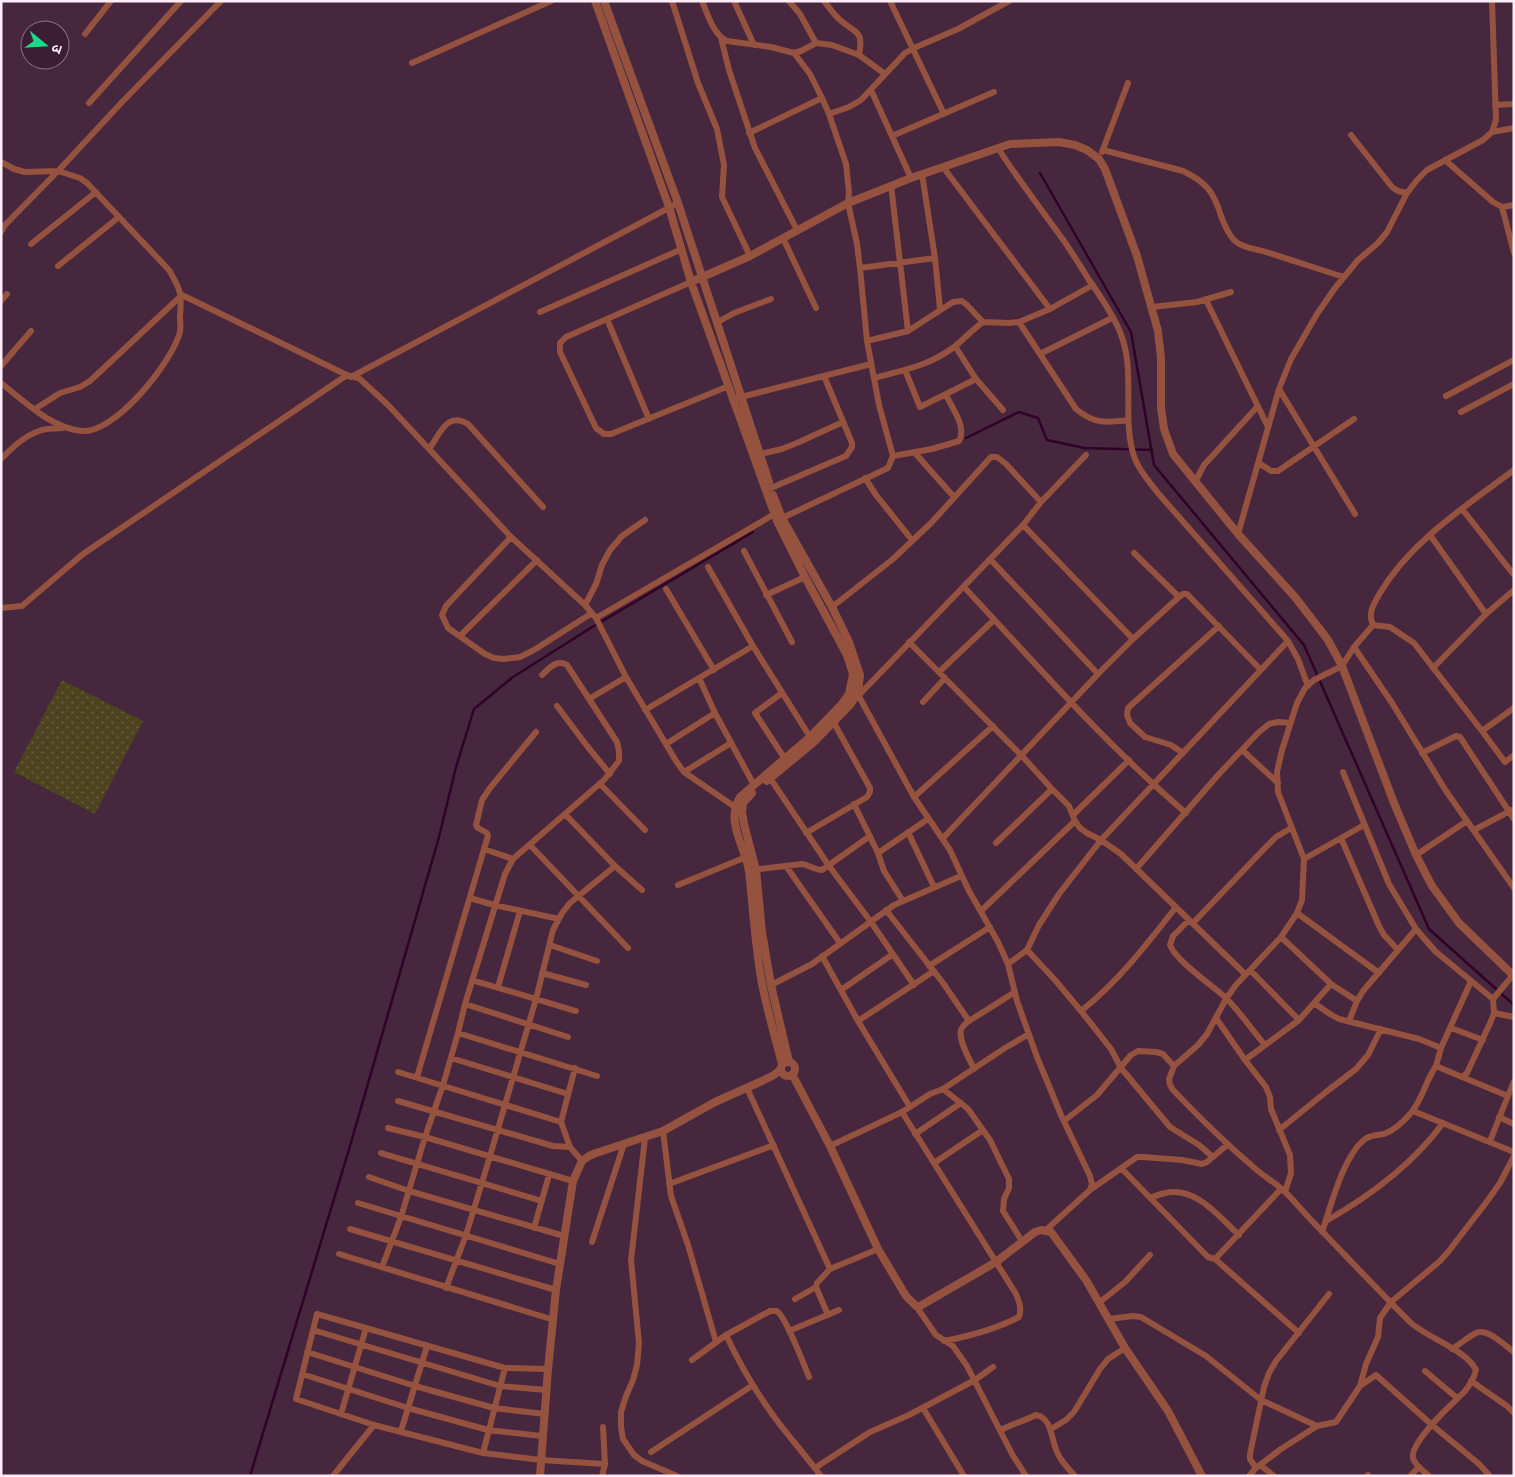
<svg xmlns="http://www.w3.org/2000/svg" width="1515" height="1477" viewBox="0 0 1515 1477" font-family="'Golos Text','Noto Sans Devanagari',sans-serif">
	<defs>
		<pattern id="grass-dots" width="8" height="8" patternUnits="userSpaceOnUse" patternTransform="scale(1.25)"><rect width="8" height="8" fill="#4d441f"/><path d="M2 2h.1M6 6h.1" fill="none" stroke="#685f40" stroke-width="1.8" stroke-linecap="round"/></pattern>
	</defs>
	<rect width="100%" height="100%" fill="#46273e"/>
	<path fill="url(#grass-dots)" d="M62 680 143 721 95 814 14 772Z"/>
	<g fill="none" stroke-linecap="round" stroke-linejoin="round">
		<path stroke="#310228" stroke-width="2.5" d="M1040 173 1131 332 1154 465 1304 645 1429 929 1514 1005
			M966 438 1019 412 1038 418 1047 440 1084 448 1152 450
			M250 1476 350 1146 439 837 456 767 474 709 513 677 589 629 753 532"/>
		<path stroke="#95533f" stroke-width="6" d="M672 1 698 83 717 129 724 165 722 197 750 256
			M702 1C708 15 713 34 727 41L771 47 794 53 801 51 816 43 832 45 859 55 885 74
			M734 1 754 45
			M789 1 800 14 816 43
			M824 1C829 7 834 15 840 20 856 34 864 30 859 55
			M890 1 944 114
			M85 34 111 1
			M721 38 729 70 755 148 797 230
			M412 63 551 1
			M871 90 911 178
			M89 103 181 1
			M1495 105 1514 104
			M829 114 849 107 861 100 905 53 914 48 958 29 1009 1
			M1492 132 1514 128
			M749 133 822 98
			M1351 135 1392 187 1398 191 1407 193
			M892 136 994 92
			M998 148C1018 180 1042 210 1064 241 1073 254 1081 267 1089 280 1100 296 1113 314 1120 332 1136 370 1122 414 1133 453 1137 468 1148 480 1157 492L1288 641 1298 659 1308 686
			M1103 150 1183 171C1206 182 1214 192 1221 216 1224 224 1228 234 1234 240 1242 248 1256 249 1266 252 1292 260 1318 269 1344 277
			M1102 152 1128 83
			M1445 160 1493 202 1502 207 1514 205
			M1 162 14 169 25 172 58 171 80 178 87 183 169 270C181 290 182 294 180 317 180 322 181 327 180 332 172 362 115 434 82 431 51 428 25 402 1 383
			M943 167 1050 309
			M922 174 935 258 940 309
			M891 185 908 331
			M1502 207 1514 253
			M1 232 5 225 58 171 123 101 221 1
			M783 238 816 308
			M31 244 96 192
			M58 266 119 217
			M860 268 935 258
			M691 282 566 337 560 343V352L596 428 604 434H611L729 386
			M1206 300 1268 427
			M1 301 7 294
			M1152 307 1197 302 1231 292
			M540 312 682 249
			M607 319 649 419
			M1019 322 1076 409C1094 424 1106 423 1128 420
			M716 323 734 313 771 299
			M867 341 908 331 953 302 962 301 967 305 983 322
			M955 346 976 379 1003 410
			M1040 354 1112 318
			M1 366 31 331
			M905 370 920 407 976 379
			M874 378C903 370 929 366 954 347 964 339 972 330 983 322L1009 323 1019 322 1050 309 1093 285
			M1279 389 1355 514
			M1446 396 1514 360
			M737 398 871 364
			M35 409 60 393 80 387 90 381 182 295 351 377 678 203
			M1461 412 1514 384
			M429 449C440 434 447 411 468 424L543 507
			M915 453 954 497
			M756 455 782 449 797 443 843 422
			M893 456 932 449 959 441C967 427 952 408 946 395
			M1 459C12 448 24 436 39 431 46 428 55 429 63 428
			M1259 463 1271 471H1278L1354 419
			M865 478 876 495 912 540
			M1195 482 1204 465 1258 406
			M771 488 846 456 852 447V443L824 376
			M1462 509 1514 575
			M778 520 888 468 893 456 879 405 867 341 860 268 857 244 848 203 849 192 846 164 829 114 822 98 810 74 794 53
			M1023 525 1133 639
			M1238 534 1279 389 1291 359 1317 314 1335 288 1358 260 1378 243 1387 232 1407 193 1417 180 1427 170 1483 140 1492 132 1496 120 1492 1
			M1430 535 1486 614
			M511 537 446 606 442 615 448 628 485 654 494 658 504 659 520 657 534 650 592 613
			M744 551 792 642
			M990 559 1098 674
			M964 587C1036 664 1105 744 1186 813
			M666 589 714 670
			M766 595 805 577
			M1179 597 1183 594H1187L1261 670
			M585 605 596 584 602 565 610 550 622 536 645 520
			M832 607 893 559 932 522 991 457H997L1006 464 1041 502
			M1 608 22 606 83 554 347 375 360 379 388 405 511 537 585 605 596 618 626 677 676 761 684 772 735 807
			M596 618 778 512
			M1373 625C1372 622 1370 618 1371 614 1371 607 1376 600 1380 593 1411 541 1466 506 1514 470
			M460 636 537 560
			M909 642 1022 756 1052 789 1069 806 1075 821 1080 828 1087 833 1101 840 1121 854 1245 974
			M753 646 810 737
			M1354 647 1392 703 1446 791 1514 888
			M1433 668 1486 614 1514 590
			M939 672 994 620
			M699 678 715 713 754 785
			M856 691 914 797 950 850 968 889 998 942 1008 964 1017 1001 1037 1057 1061 1115 1090 1176 1092 1184 1090 1190 1046 1230
			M782 693 755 713 785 759
			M859 695 1023 525 1041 502 1086 455
			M589 699 626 677
			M923 702 945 678
			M557 706 587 746 610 774
			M645 710 753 646 708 567
			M1482 731 1505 762 1514 755
			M666 744 715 713
			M1242 750 1278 783
			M1183 753 1171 745 1145 737 1130 723 1127 715 1128 708 1219 626
			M1422 753 1456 736 1460 737 1514 819
			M684 772 731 743
			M1343 772 1389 884 1416 929 1435 951 1493 999
			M770 778 829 866 871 922 914 985
			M600 784 645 830
			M914 797 993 726
			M854 804 878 853 884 871 903 901
			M565 814 615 866 642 890
			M1073 815 1129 760
			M1474 830 1514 809
			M908 832 934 887
			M806 833 867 797 870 792V788L834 723
			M943 838 1098 674 1133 639 1179 597 1134 553
			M1341 838 1379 926 1384 935 1398 950
			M996 843 1052 789
			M530 845 628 948
			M484 849 488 836 487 833 478 828 476 825 482 800 490 788 536 732
			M878 853 928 819
			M1416 855 1467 821
			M1304 859 1364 825
			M786 866 840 943
			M1136 869 1219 774 1258 733 1269 724 1278 722 1290 723
			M751 870 802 864C809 865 814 870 822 870L870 836
			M678 885 746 857
			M470 898 494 905 559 919
			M886 910 943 983 969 1021
			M981 911 1075 821
			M1297 913 1379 973
			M1189 920 1173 936 1170 945C1176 961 1212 985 1226 998 1240 1012 1252 1030 1265 1045
			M1193 923 1265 848 1276 837 1291 828
			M1281 937 1331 984 1357 1001
			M550 945 597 961
			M1027 950 1055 980 1081 1011 1111 1049 1121 1068 1170 1127 1199 1145 1213 1157
			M822 956 858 1021 910 1107
			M1008 964 1027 950 1039 925 1059 894 1101 840 1288 641
			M929 966 990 927
			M1250 970 1299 1020
			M542 973 586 985
			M472 980 576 1011
			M771 985 812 964 894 905 961 876
			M498 987 520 911
			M841 990 893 954
			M1314 1003 1330 1014 1339 1019 1419 1039 1441 1048
			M465 1004 568 1037
			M1081 1011C1118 982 1147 944 1176 907
			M1494 1013 1514 1017
			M1216 1018 1245 1060 1266 1087 1270 1097 1271 1109 1290 1155 1291 1173 1285 1192
			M858 1021 934 971
			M1349 1021 1357 1001 1363 991 1416 929
			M1451 1028 1483 1040
			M458 1033 597 1076
			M451 1058 568 1094
			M1245 1060 1299 1020 1331 984
			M1436 1066 1441 1048 1471 981
			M974 1069C970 1060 958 1040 961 1030 962 1026 965 1024 969 1021L1015 992
			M398 1072 561 1122 570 1147 582 1161
			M417 1077 484 849 513 859
			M1462 1077 1508 1096
			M747 1088 830 1269 878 1249
			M943 1089 968 1109 990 1140 1009 1179V1188L1004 1199 1003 1211 1022 1241
			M398 1101 553 1146 570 1147
			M1413 1111 1514 1152
			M902 1112 1016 1294C1019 1302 1022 1308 1019 1317 996 1329 970 1336 944 1341
			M1499 1117 1514 1124
			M1064 1121 1097 1095 1131 1055 1138 1051 1156 1052 1163 1054 1174 1066
			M561 1122 575 1068
			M388 1128 425 1137 573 1181
			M1279 1130 1326 1092 1356 1069 1368 1055 1381 1029
			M663 1131 671 1196 688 1245 716 1342
			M915 1134 961 1103
			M645 1138 631 1260 639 1343 637 1365 633 1380 626 1396 621 1412V1427L623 1439 634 1455 642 1461 677 1476
			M1490 1141 1514 1081
			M830 1146 902 1112 930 1094 943 1089 1005 1048 1029 1034
			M381 1153 542 1201
			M934 1163 983 1130
			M1121 1168 1208 1257 1215 1259 1281 1189
			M369 1177 409 1191 564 1236
			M669 1184 774 1145
			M1090 1190 1137 1157H1143L1182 1160 1202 1164 1207 1162 1227 1145
			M1150 1198C1155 1196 1160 1194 1165 1193 1196 1186 1219 1217 1239 1235
			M358 1203 560 1264
			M1326 1221C1370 1196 1413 1164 1443 1123
			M534 1228 549 1175
			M350 1229 556 1290
			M1322 1232C1331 1206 1343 1156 1365 1139 1371 1135 1377 1135 1384 1134 1393 1131 1404 1121 1411 1113 1422 1100 1426 1080 1436 1066L1462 1077 1467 1073 1491 1021 1494 1013 1493 999 1513 975
			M592 1242 624 1144
			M339 1254 554 1320
			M1215 1259 1299 1333
			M382 1267 401 1217 425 1137 443 1085 458 1033 465 1004 505 874 513 859 604 780 619 761V751L617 742 567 665C557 659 549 668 542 675
			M446 1288 466 1235 490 1156 536 999 553 930 562 913 570 903 615 866
			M1329 1294 1276 1361 1269 1373 1264 1387 1250 1454V1459L1256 1468 1281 1449 1317 1426 1336 1422 1360 1386 1376 1375 1432 1425 1479 1464 1490 1476
			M795 1299 816 1287
			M1100 1302 1125 1282 1150 1255
			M916 1306 936 1335 953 1346 967 1366 1012 1454 1026 1476
			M828 1315 816 1287 817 1283 830 1269
			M1109 1319 1133 1316 1141 1317 1206 1356 1261 1400 1317 1426
			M313 1330 500 1386 547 1390
			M789 1331 839 1310
			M726 1335C740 1365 756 1392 775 1418 790 1438 806 1456 821 1476
			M1452 1349C1460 1344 1468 1337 1476 1333 1488 1328 1504 1345 1514 1352
			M307 1352 415 1386 494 1408 545 1414
			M692 1360 726 1335 770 1311H777C787 1319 803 1363 809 1377
			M548 1369 505 1368 317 1314 296 1399 374 1425 483 1453 541 1460 605 1464
			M1425 1371 1457 1398
			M302 1374 408 1408 488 1430 542 1436
			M1471 1381 1507 1406 1514 1413
			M1360 1386 1366 1364 1378 1337 1380 1318 1391 1302 1440 1261 1448 1252 1485 1204 1500 1183 1514 1156
			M923 1408 964 1476
			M341 1414 366 1328
			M1051 1429 1066 1420 1074 1412 1100 1369 1108 1359 1125 1348
			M1001 1430C1012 1424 1024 1421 1036 1415 1053 1418 1051 1442 1058 1454 1062 1463 1069 1469 1075 1476
			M401 1431 427 1346
			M651 1452 753 1385
			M483 1453 505 1368
			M1260 1465 1274 1476
			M815 1468 870 1432 909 1415 975 1380 993 1367
			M333 1476 374 1425
			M602 1476 605 1464 603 1427
			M1249 1476 1256 1468
			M1367 1476 1368 1475
			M1410 1476 1419 1467
			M1429 1476C1424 1471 1415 1466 1413 1458 1410 1444 1446 1409 1457 1399 1459 1396 1463 1394 1465 1391 1470 1385 1474 1377 1476 1370 1466 1349 1426 1338 1409 1321 1377 1289 1346 1256 1314 1223 1303 1212 1294 1200 1283 1190 1273 1181 1260 1174 1250 1164 1223 1141 1198 1116 1173 1090L1170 1085 1169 1079 1174 1066 1198 1045 1207 1034 1226 999 1235 986 1281 937 1297 913 1302 900 1304 859 1278 792 1277 772 1282 750 1297 703 1305 688 1314 680 1342 666 1354 647 1373 625 1390 627 1414 643 1482 731 1514 708"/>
		<path stroke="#95533f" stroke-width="8" d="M595 1 669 207 691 282 777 521 805 577 847 655 853 674 849 694 841 705 810 737 740 797C725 822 745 846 749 871 753 907 755 943 761 978 766 1007 775 1036 782 1064
			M604 1 678 203 769 482
			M691 282 750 256 848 203 911 178 1010 144 1059 142 1075 145 1087 150 1099 159 1105 169 1137 256 1158 331 1161 358V408L1164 429 1173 454 1238 534 1295 597 1328 640 1342 666 1394 803 1416 855 1432 886 1459 923 1514 976
			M767 781 814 742 850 705 858 693 860 675 849 642 832 607 782 518 773 495
			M752 793 743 803 742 812 744 824 756 870 762 932 771 985 789 1062
			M781 1069a7 7 0 1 1 14 0a7 7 0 1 1-14 0Z
			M792 1074 830 1146 878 1249 906 1296 916 1306H920L996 1262 1035 1232 1041 1230 1051 1232 1086 1280 1125 1348 1168 1411 1202 1476
			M540 1476 548 1369 556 1290 573 1181 582 1161 589 1156 596 1153 663 1131 715 1102 762 1081 774 1075 781 1069"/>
	</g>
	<rect width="1515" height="1477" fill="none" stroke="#feedf9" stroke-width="5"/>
	<g transform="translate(45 45) rotate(108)"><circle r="24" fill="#3c1e34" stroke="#8a7183"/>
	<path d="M0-4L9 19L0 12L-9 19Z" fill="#1cd988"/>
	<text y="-8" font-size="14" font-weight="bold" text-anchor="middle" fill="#feedf9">उ</text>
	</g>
</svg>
